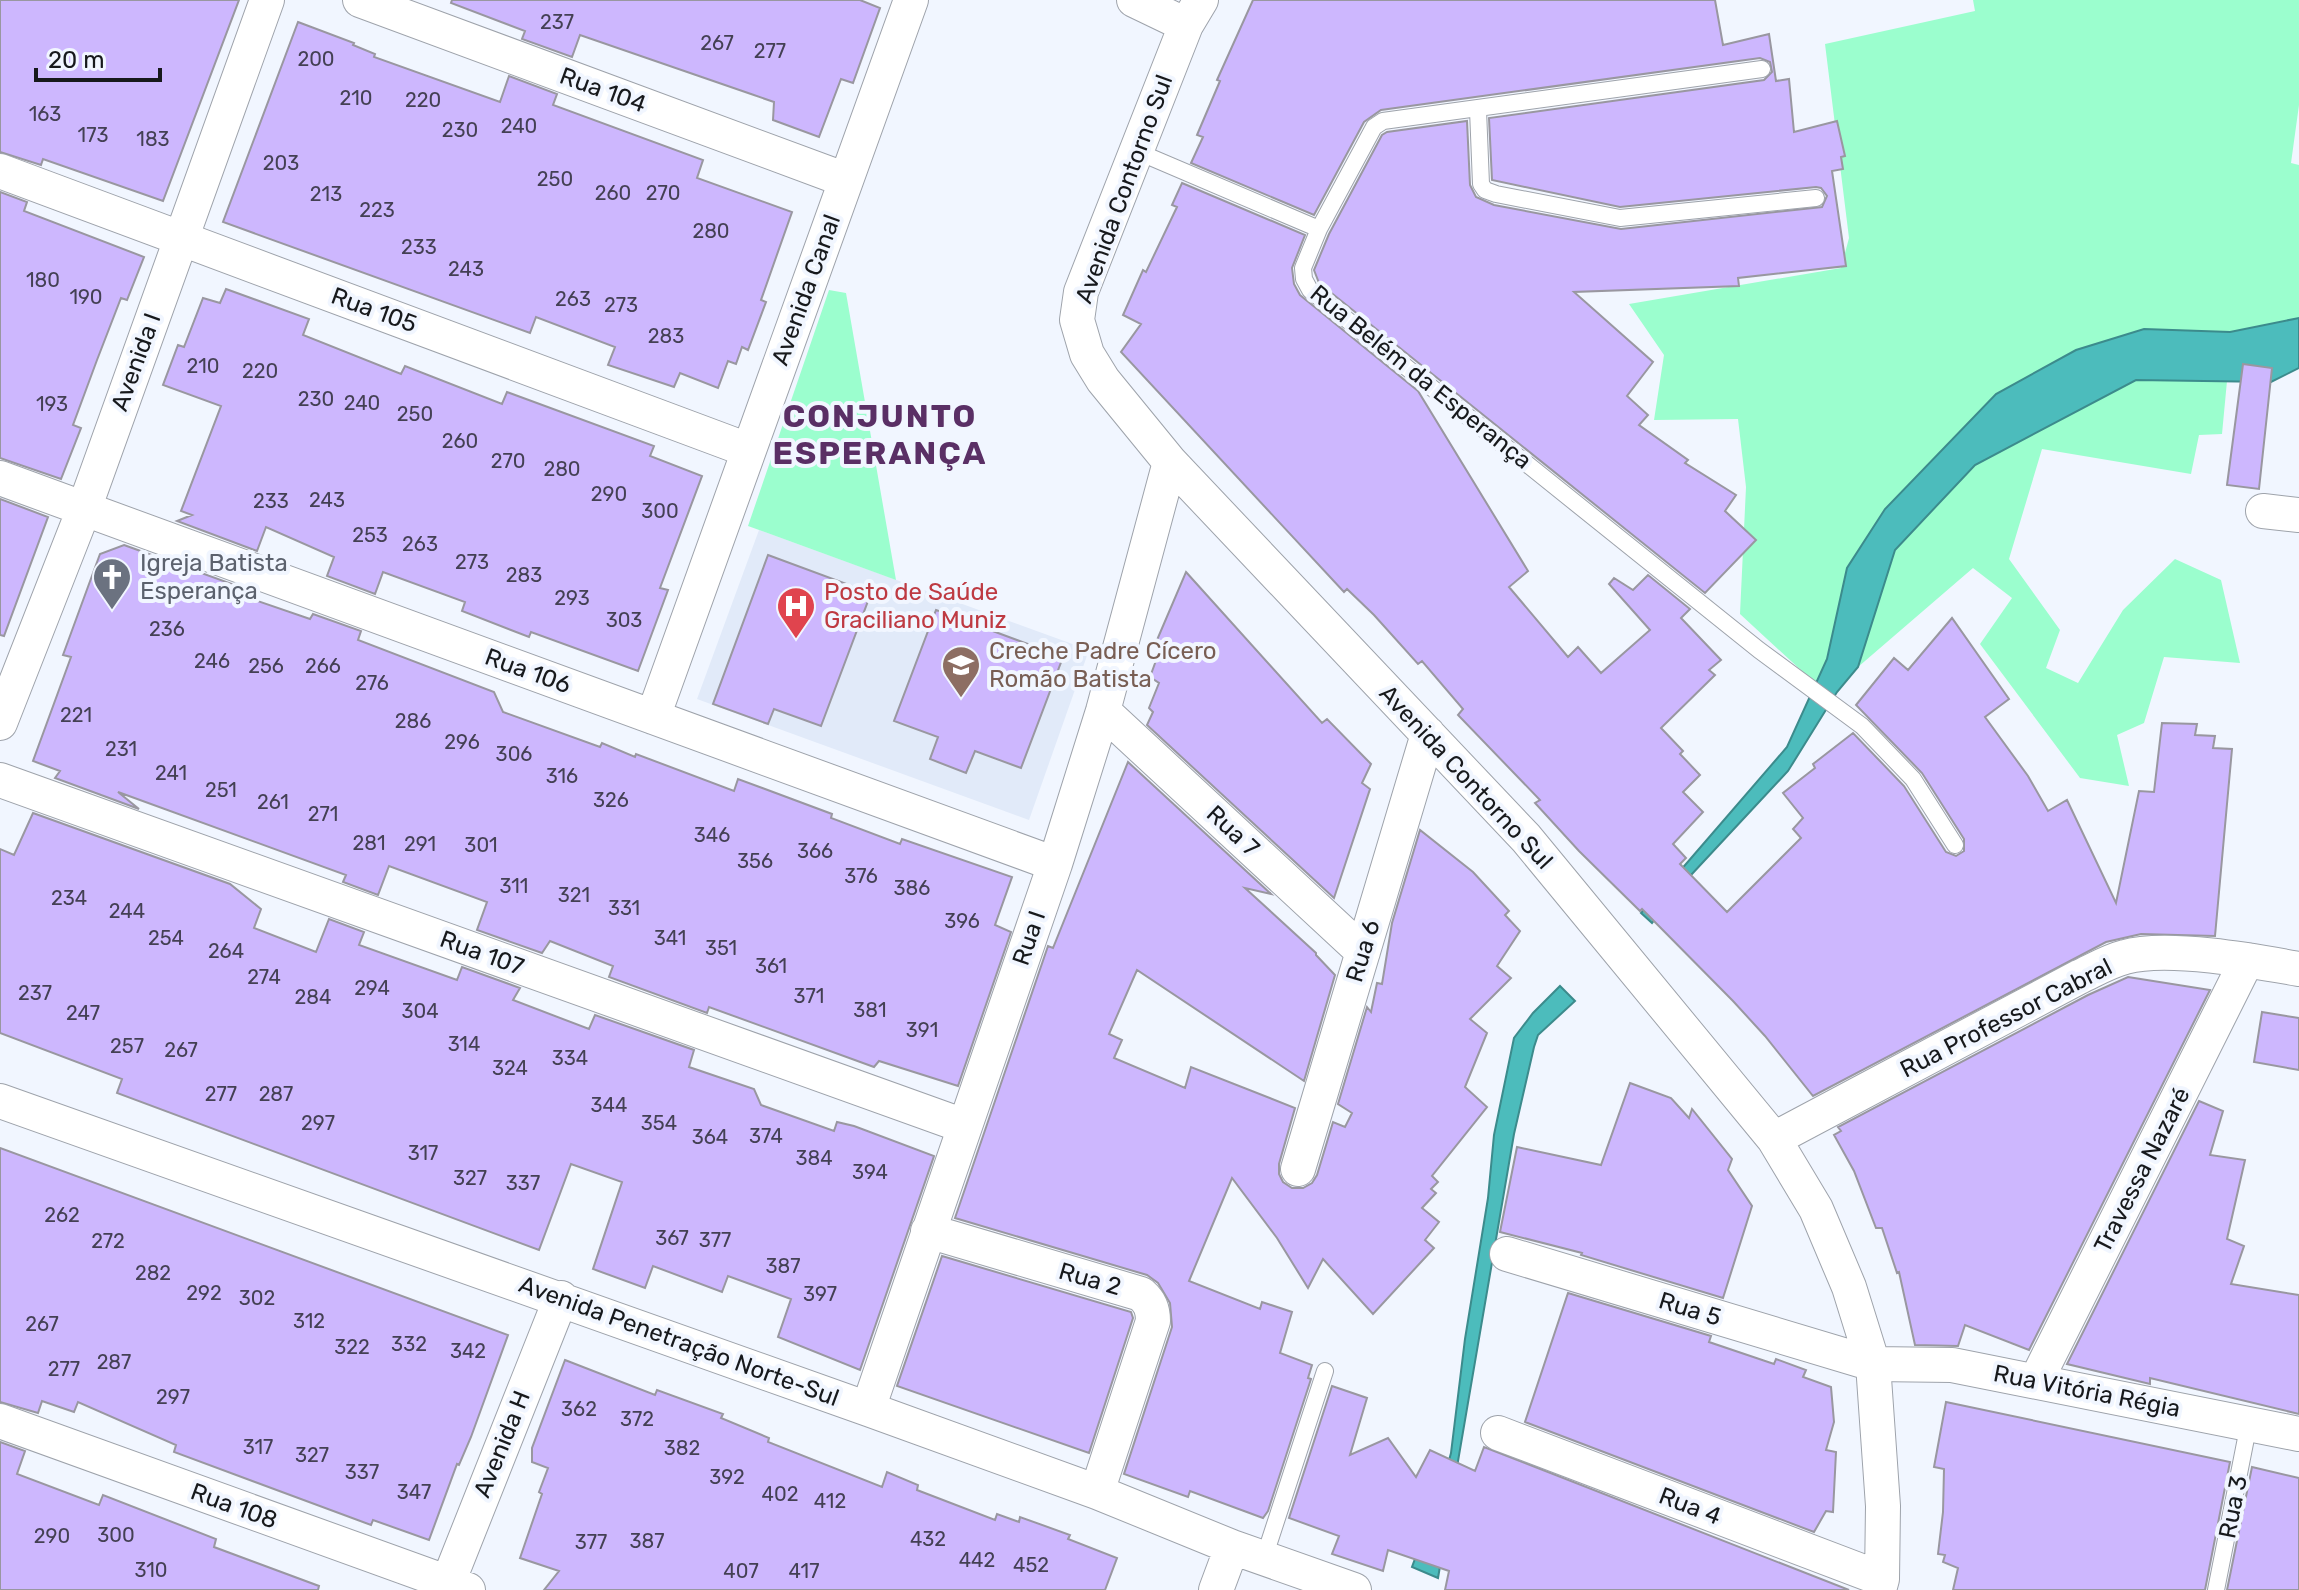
<svg xmlns="http://www.w3.org/2000/svg" width="2299" height="1590" viewBox="0 0 2299 1590" font-family="Rubik,sans-serif">
	<rect width="100%" height="100%" fill="#f1f6ff"/>
	<path fill="#e1eaf9" d="M759 530 1089 650 1029 820 697 699Z"/>
	<path fill="#9bfece" d="M1973 0H2299V105L2291 163 2299 165V318L2230 332 2144 329 1885 509 1847 568 1827 659 1817 685 1740 614 1746 487 1738 419 1654 420 1664 355 1629 304 1841 268 1849 238 1825 44 1975 11Z
		M829 290 846 293 896 580 748 526Z
		M2136 380 2227 381 2222 434 2199 435 2191 474 2042 449 2009 559 2060 630 2046 668 2078 683 2123 610 2175 559 2221 580 2240 663 2164 657 2144 723 2117 735 2129 786 2080 778 1980 644 2012 598 1973 568 1858 667 1895 550 1975 465Z"/>
	<path fill="#4cbcbc" stroke="#3c8b8c" stroke-width="2" d="M2299 318V368L2271 382 2136 380 1975 465 1895 550 1858 667 1837 692 1788 771 1678 889 1652 923 1641 913 1667 886 1787 747 1827 659 1847 568 1885 509 1996 394 2076 350 2144 329 2230 332Z
		M1560 986 1575 1001 1538 1035 1534 1047 1514 1134 1438 1578 1412 1567 1442 1486 1451 1453 1465 1339 1488 1198 1494 1135 1514 1038 1533 1013Z"/>
	<path fill="#cdb7fe" stroke="#9997a0" stroke-width="2" d="M0 0H239L163 201 43 159 41 165 0 152Z
		M452 0H860L880 8 853 83 841 79 819 137 773 120 774 102 751 94 580 35 572 57 522 39 525 31 451 3Z
		M1253 0H1715L1723 45 1769 34 1776 81 1789 79 1794 132 1837 121 1845 156 1841 157 1843 169 1832 171 1846 266 1738 278 1739 286 1574 292 1653 362 1627 396 1648 415 1639 425 1688 460 1685 463 1736 495 1725 511 1756 540 1705 593 1319 283 1314 270 1329 234 1382 135 1387 132 1467 121 1470 185 1476 197 1494 205 1621 229 1822 207 1827 196 1821 188 1816 187 1620 207 1492 180 1489 118 1764 80 1772 72 1770 62 1760 58 1381 110 1364 122 1314 215 1191 163 1203 137 1197 135 1220 81 1217 80Z
		M298 22 354 43 353 45 375 54 374 57 500 102 509 76 557 94 553 105 703 160 697 178 792 212 761 300 766 302 748 350 742 347 736 364 728 361 718 388 680 373 674 387 608 365 615 347 536 317 530 333 223 222Z
		M1182 183 1305 235 1292 268 1294 284 1300 295 1418 391 1528 571 1509 587 1568 657 1578 647 1601 673 1650 630 1609 584 1614 578 1633 590 1648 575 1690 609 1681 618 1721 660 1709 670 1715 675 1661 728 1683 751 1680 754 1700 775 1683 792 1703 812 1673 844 1686 858 1680 864 1727 912 1801 838 1793 829 1803 818 1783 793 1815 768 1813 764 1853 733 1904 786 1946 852 1956 856 1964 851V839L1922 773 1856 705 1894 658 1908 670 1952 618 2009 699 1985 717 2028 776 2048 811 2067 800 2116 903 2139 791 2154 792 2162 723 2197 724 2195 735 2215 736 2213 748 2232 749 2215 936 2141 934 2106 942 1813 1096 1765 1036 1733 1001 1642 909 1640 911 1579 851 1535 803 1540 800 1458 715 1463 709 1422 661 1418 664 1374 615 1347 589 1344 592 1121 352 1141 324 1123 315 1143 270 1146 272 1177 207 1172 205Z
		M0 192 27 202 24 211 144 257 127 300 121 298 97 360 73 425 81 428 61 479 0 458Z
		M226 289 309 319 303 335 401 374 405 366 502 404 507 392 654 446 650 456 702 476 660 588 668 590 638 671 531 632 529 637 462 611 465 602 383 572 375 594 327 576 334 557 266 527 257 551 177 521 192 515 181 511 221 406 163 385 178 345 184 347 203 298 220 303Z
		M2243 364 2272 368 2259 489 2227 485Z
		M0 499 48 517 4 636 0 635Z
		M124 545 243 588 240 595 310 619 313 614 361 631 358 640 494 692 503 712 600 747 602 743 635 757 636 754 734 791 738 779 832 814 831 818 900 844 902 839 1012 877 995 925 1011 932 958 1086 879 1061 874 1067 709 1007 707 1013 609 977 613 966 550 941 542 953 477 930 487 902 389 866 378 895 343 882 346 875 118 792 139 809 55 778 60 771 33 761 71 657 63 655 100 554Z
		M768 555 871 593 821 726 774 709 768 724 713 704Z
		M1186 572 1322 723 1327 719 1371 764 1362 783 1370 789 1334 898 1147 725 1153 712 1149 708 1159 683 1150 677 1162 644 1157 640Z
		M936 610 1063 657 1021 768 975 751 966 773 930 759 938 737 894 721Z
		M1128 762 1271 894 1245 888 1316 953V955L1335 975 1304 1081 1137 970 1109 1034 1122 1040 1114 1058 1185 1088 1191 1067 1295 1108 1279 1164V1174L1283 1182 1292 1188H1303L1312 1183 1317 1175 1333 1122 1345 1127 1352 1113 1338 1104 1367 1007 1371 1012 1377 983 1382 984 1392 923 1420 830 1473 872 1509 911 1505 915 1520 931 1497 966 1511 978 1470 1019 1487 1033 1465 1087 1487 1107 1432 1176 1438 1182 1431 1189 1436 1193 1422 1208 1439 1222 1425 1240 1434 1248 1373 1314 1323 1259 1308 1288 1277 1238 1232 1178 1189 1281 1260 1309 1262 1302 1292 1312 1280 1353 1312 1365 1308 1378 1311 1379 1268 1511 1263 1518 1190 1491 1188 1497 1124 1474 1172 1327 1170 1303 1158 1283 1147 1275 955 1218 1048 946 1053 948Z
		M33 813 230 884 261 909 254 928 316 952 329 919 364 932 359 945 457 980 462 967 520 988 513 1000 589 1029 595 1015 694 1050 689 1067 754 1089 761 1105 834 1131 837 1122 854 1126 934 1156 860 1370 778 1337 791 1299 728 1276 722 1292 653 1266 645 1288 593 1269 622 1182 571 1164 539 1250 117 1093 122 1079 0 1033V849L14 855Z
		M2128 977 2210 990 2029 1350 1965 1325 1958 1346 1915 1345 1899 1272 1897 1273 1882 1228H1876L1854 1171 1834 1135 1841 1131 1838 1127 2088 995Z
		M2262 1012 2299 1018V1070L2254 1062Z
		M1630 1083 1671 1098 1689 1118 1692 1109 1732 1159 1728 1170 1752 1206 1723 1298 1581 1255 1582 1253 1500 1232 1517 1147 1601 1165Z
		M2199 1101 2223 1111 2210 1155 2245 1160 2227 1239 2244 1246 2231 1284 2299 1295V1414L2150 1378V1384L2067 1364Z
		M0 1148 508 1335 471 1437 459 1465 457 1464 429 1540 373 1520 371 1525 174 1452 176 1445 78 1402 74 1412 42 1401 38 1413 0 1402Z
		M942 1256 1131 1312 1133 1318 1089 1453 897 1386Z
		M1568 1293 1711 1336 1709 1342 1774 1364 1776 1359 1806 1370 1803 1377 1831 1387 1834 1422 1826 1450 1836 1452 1833 1512 1826 1511 1814 1532 1525 1422Z
		M565 1360 655 1395 657 1390 723 1414 721 1418 769 1438 768 1442 882 1487 887 1472 918 1485 917 1490 995 1520 997 1514 1019 1522 1020 1517 1070 1535 1068 1539 1117 1558 1105 1590H544L559 1571 520 1558 542 1494 539 1492 548 1468 532 1462V1448Z
		M1332 1386 1367 1398 1350 1455 1388 1438 1416 1477 1430 1450 1475 1471 1484 1447 1849 1590H1445L1449 1571 1388 1550 1383 1571 1332 1554 1339 1536 1289 1518Z
		M1946 1402 2230 1462 2205 1590H1953L1958 1568 1943 1562 1945 1555 1938 1554 1943 1512 1944 1469 1934 1467Z
		M0 1442 25 1451 17 1474 99 1505 103 1495 216 1539 214 1547 319 1586 318 1590H0Z
		M2252 1467 2299 1478V1590H2227Z"/>
	<g fill="none" stroke-linecap="round" stroke-linejoin="round">
		<defs>
			<path id="service" d="M1762 69 1383 121 1374 127 1319 229 1303 268 1304 279 1310 290 1759 650 1862 726 1913 779 1955 845
				M1478 110 1481 184 1485 190 1496 194 1620 218 1816 198
				M1136 151 1319 229
				M1264 1558 1325 1371
				M2216 1590 2249 1423"/>
			<path id="minor" d="M360 0 846 180
				M1134 0 1186 25
				M1201 0 1186 25 1081 292 1077 320 1087 354 1103 380 1170 462 1526 838 1774 1139 1816 1209 1849 1287 1873 1364 1883 1506 1882 1579 1879 1590
				M0 171 748 450
				M0 478 1055 864
				M2263 511 2299 515
				M1103 711 1363 952
				M653 717 911 0
				M0 723 84 509 267 0
				M0 780 964 1126
				M0 1101 868 1409 1097 1492 1232 1547 1354 1590
				M1774 1139 2079 977C2094 970 2109 961 2125 957 2166 945 2255 961 2299 969
				M1298 1169 1428 734
				M928 1231 1141 1294C1150 1302 1153 1309 1153 1321L1097 1492
				M1507 1254 1873 1364 1952 1365 2299 1434
				M2036 1381 2247 960
				M868 1409 1055 864 1103 711 1170 462
				M0 1421 468 1590
				M1498 1433 1882 1579
				M445 1590 561 1298
				M1216 1590 1232 1547"/>
		</defs>
		<use href="#service" stroke="#9ea3ab" stroke-width="18"/>
		<use href="#minor" stroke="#9ea3ab" stroke-width="36"/>
		<use href="#service" stroke="#fff" stroke-width="16"/>
		<use href="#minor" stroke="#fff" stroke-width="34"/>
	</g>
	<defs>
		<symbol id="church-pin" viewBox="-11 -11 22 30"><path d="M0 17L-7.5 6A9.5 9.5 0 1 1 7.5 6Z" fill="#6b7280" stroke="#f1f6ff"/><path d="M-1.2-6h2.4v3.5h3.3v2.4h-3.3V6h-2.4V-.1h-3.3v-2.4h3.3Z" fill="#fff"/></symbol>
		<symbol id="hospital-pin" viewBox="-11 -11 22 30"><path d="M0 17L-7.5 6A9.5 9.5 0 1 1 7.5 6Z" fill="#e0444e" stroke="#f1f6ff"/><path d="M-5-5h3v3.5h4V-5h3V5h-3V1.5h-4V5h-3Z" fill="#fff"/></symbol>
		<symbol id="school-pin" viewBox="-11 -11 22 30"><path d="M0 17L-7.5 6A9.5 9.5 0 1 1 7.5 6Z" fill="#8d6e63" stroke="#f1f6ff"/><path d="M0-5L7-2L0 1L-7-2ZM-4 1L0 2.5L4 1V4Q0 6-4 4Z" fill="#fff"/></symbol>
	</defs>
	<g fill-rule="evenodd">
		<use href="#church-pin" x="90" y="555" width="44" height="60"/>
		<use href="#hospital-pin" x="774" y="584" width="44" height="60"/>
		<use href="#school-pin" x="939" y="643" width="44" height="60"/>
	</g>
	<g text-anchor="middle" stroke-width="8" stroke-linejoin="round" paint-order="stroke">
		<g font-size="20" fill="#444054">
			<text x="557" y="29">237</text>
			<text x="717" y="50">267</text>
			<text x="770" y="58">277</text>
			<text x="316" y="66">200</text>
			<text x="356" y="105">210</text>
			<text x="423" y="107">220</text>
			<text x="45" y="121">163</text>
			<text x="519" y="133">240</text>
			<text x="460" y="137">230</text>
			<text x="93" y="142">173</text>
			<text x="153" y="146">183</text>
			<text x="281" y="170">203</text>
			<text x="555" y="186">250</text>
			<text x="613" y="200">260</text>
			<text x="663" y="200">270</text>
			<text x="326" y="201">213</text>
			<text x="377" y="217">223</text>
			<text x="711" y="238">280</text>
			<text x="419" y="254">233</text>
			<text x="466" y="276">243</text>
			<text x="43" y="287">180</text>
			<text x="86" y="304">190</text>
			<text x="573" y="306">263</text>
			<text x="621" y="312">273</text>
			<text x="666" y="343">283</text>
			<text x="203" y="373">210</text>
			<text x="260" y="378">220</text>
			<text x="316" y="406">230</text>
			<text x="362" y="410">240</text>
			<text x="52" y="411">193</text>
			<text x="415" y="421">250</text>
			<text x="460" y="448">260</text>
			<text x="508" y="468">270</text>
			<text x="562" y="476">280</text>
			<text x="609" y="501">290</text>
			<text x="327" y="507">243</text>
			<text x="271" y="508">233</text>
			<text x="660" y="518">300</text>
			<text x="370" y="542">253</text>
			<text x="420" y="551">263</text>
			<text x="472" y="569">273</text>
			<text x="524" y="582">283</text>
			<text x="572" y="605">293</text>
			<text x="624" y="627">303</text>
			<text x="167" y="636">236</text>
			<text x="212" y="668">246</text>
			<text x="266" y="673">256</text>
			<text x="323" y="673">266</text>
			<text x="372" y="690">276</text>
			<text x="76" y="722">221</text>
			<text x="413" y="728">286</text>
			<text x="462" y="749">296</text>
			<text x="121" y="756">231</text>
			<text x="514" y="761">306</text>
			<text x="171" y="780">241</text>
			<text x="562" y="783">316</text>
			<text x="221" y="797">251</text>
			<text x="611" y="807">326</text>
			<text x="273" y="809">261</text>
			<text x="323" y="821">271</text>
			<text x="712" y="842">346</text>
			<text x="369" y="850">281</text>
			<text x="420" y="851">291</text>
			<text x="481" y="852">301</text>
			<text x="815" y="858">366</text>
			<text x="755" y="868">356</text>
			<text x="861" y="883">376</text>
			<text x="514" y="893">311</text>
			<text x="912" y="895">386</text>
			<text x="574" y="902">321</text>
			<text x="69" y="905">234</text>
			<text x="624" y="915">331</text>
			<text x="127" y="918">244</text>
			<text x="962" y="928">396</text>
			<text x="166" y="945">254</text>
			<text x="670" y="945">341</text>
			<text x="721" y="955">351</text>
			<text x="226" y="958">264</text>
			<text x="771" y="973">361</text>
			<text x="264" y="984">274</text>
			<text x="372" y="995">294</text>
			<text x="35" y="1000">237</text>
			<text x="809" y="1003">371</text>
			<text x="313" y="1004">284</text>
			<text x="870" y="1017">381</text>
			<text x="420" y="1018">304</text>
			<text x="83" y="1020">247</text>
			<text x="922" y="1037">391</text>
			<text x="464" y="1051">314</text>
			<text x="127" y="1053">257</text>
			<text x="181" y="1057">267</text>
			<text x="570" y="1065">334</text>
			<text x="510" y="1075">324</text>
			<text x="221" y="1101">277</text>
			<text x="276" y="1101">287</text>
			<text x="609" y="1112">344</text>
			<text x="318" y="1130">297</text>
			<text x="659" y="1130">354</text>
			<text x="766" y="1143">374</text>
			<text x="710" y="1144">364</text>
			<text x="423" y="1160">317</text>
			<text x="814" y="1165">384</text>
			<text x="870" y="1179">394</text>
			<text x="470" y="1185">327</text>
			<text x="523" y="1190">337</text>
			<text x="62" y="1222">262</text>
			<text x="672" y="1245">367</text>
			<text x="715" y="1247">377</text>
			<text x="108" y="1248">272</text>
			<text x="783" y="1273">387</text>
			<text x="153" y="1280">282</text>
			<text x="204" y="1300">292</text>
			<text x="820" y="1301">397</text>
			<text x="257" y="1305">302</text>
			<text x="309" y="1328">312</text>
			<text x="42" y="1331">267</text>
			<text x="409" y="1351">332</text>
			<text x="352" y="1354">322</text>
			<text x="468" y="1358">342</text>
			<text x="114" y="1369">287</text>
			<text x="64" y="1376">277</text>
			<text x="173" y="1404">297</text>
			<text x="579" y="1416">362</text>
			<text x="637" y="1426">372</text>
			<text x="258" y="1454">317</text>
			<text x="682" y="1455">382</text>
			<text x="312" y="1462">327</text>
			<text x="362" y="1479">337</text>
			<text x="727" y="1484">392</text>
			<text x="414" y="1499">347</text>
			<text x="780" y="1501">402</text>
			<text x="830" y="1508">412</text>
			<text x="116" y="1542">300</text>
			<text x="52" y="1543">290</text>
			<text x="928" y="1546">432</text>
			<text x="647" y="1548">387</text>
			<text x="591" y="1549">377</text>
			<text x="977" y="1567">442</text>
			<text x="1031" y="1572">452</text>
			<text x="151" y="1577">310</text>
			<text x="741" y="1578">407</text>
			<text x="804" y="1578">417</text>
		</g>
		<g font-size="24" fill="#17191c" stroke="#f1f6ff">
			<text transform="translate(603 90) rotate(20)" y="8">Rua 104</text>
			<text transform="translate(1124 189) rotate(-70)" y="8">Avenida Contorno Sul</text>
			<text transform="translate(806 290) rotate(-70)" y="8">Avenida Canal</text>
			<text transform="translate(374 310) rotate(20)" y="8">Rua 105</text>
			<text transform="translate(136 362) rotate(-70)" y="8">Avenida I</text>
			<text transform="translate(1421 377) rotate(39)" y="8">Rua Belém da Esperança</text>
			<text transform="translate(528 671) rotate(20)" y="8">Rua 106</text>
			<text transform="translate(1466 777) rotate(47)" y="8">Avenida Contorno Sul</text>
			<text transform="translate(1233 831) rotate(43)" y="8">Rua 7</text>
			<text transform="translate(1029 938) rotate(-71)" y="8">Rua I</text>
			<text transform="translate(1363 951) rotate(-73)" y="8">Rua 6</text>
			<text transform="translate(482 953) rotate(20)" y="8">Rua 107</text>
			<text transform="translate(2006 1018) rotate(-27)" y="8">Rua Professor Cabral</text>
			<text transform="translate(2142 1170) rotate(-63)" y="8">Travessa Nazaré</text>
			<text transform="translate(1090 1279) rotate(16)" y="8">Rua 2</text>
			<text transform="translate(1690 1309) rotate(17)" y="8">Rua 5</text>
			<text transform="translate(679 1341) rotate(20)" y="8">Avenida Penetração Norte-Sul</text>
			<text transform="translate(2087 1391) rotate(11)" y="8">Rua Vitória Régia</text>
			<text transform="translate(502 1444) rotate(-68)" y="8">Avenida H</text>
			<text transform="translate(234 1506) rotate(20)" y="8">Rua 108</text>
			<text transform="translate(1690 1506) rotate(21)" y="8">Rua 4</text>
			<text transform="translate(2233 1507) rotate(-79)" y="8">Rua 3</text>
		</g>
		<g font-size="24" fill="#5b616d" stroke="#f1f6ff" text-anchor="start">
			<text x="140" y="571">Igreja Batista<tspan x="140" dy="28">Esperança</tspan></text>
		</g>
		<g font-size="24" fill="#be3a42" stroke="#f1f6ff" text-anchor="start">
			<text x="824" y="600">Posto de Saúde<tspan x="824" dy="28">Graciliano Muniz</tspan></text>
		</g>
		<g font-size="24" fill="#785e54" stroke="#f1f6ff" text-anchor="start">
			<text x="989" y="659">Creche Padre Cícero<tspan x="989" dy="28">Romão Batista</tspan></text>
		</g>
		<g font-size="32" font-weight="bold" letter-spacing="2" fill="#5a2f65" stroke="#f1f6ff">
			<text x="880" y="427">CONJUNTO<tspan x="880" dy="37">ESPERANÇA</tspan></text>
		</g>
	</g>
	<path d="M36 68v12h124v-12" fill="none" stroke="#17191c" stroke-width="4"/>
	<text x="48" y="68" font-size="24" fill="#17191c" stroke="#f1f6ff" stroke-width="6" paint-order="stroke">20 m</text>
</svg>
